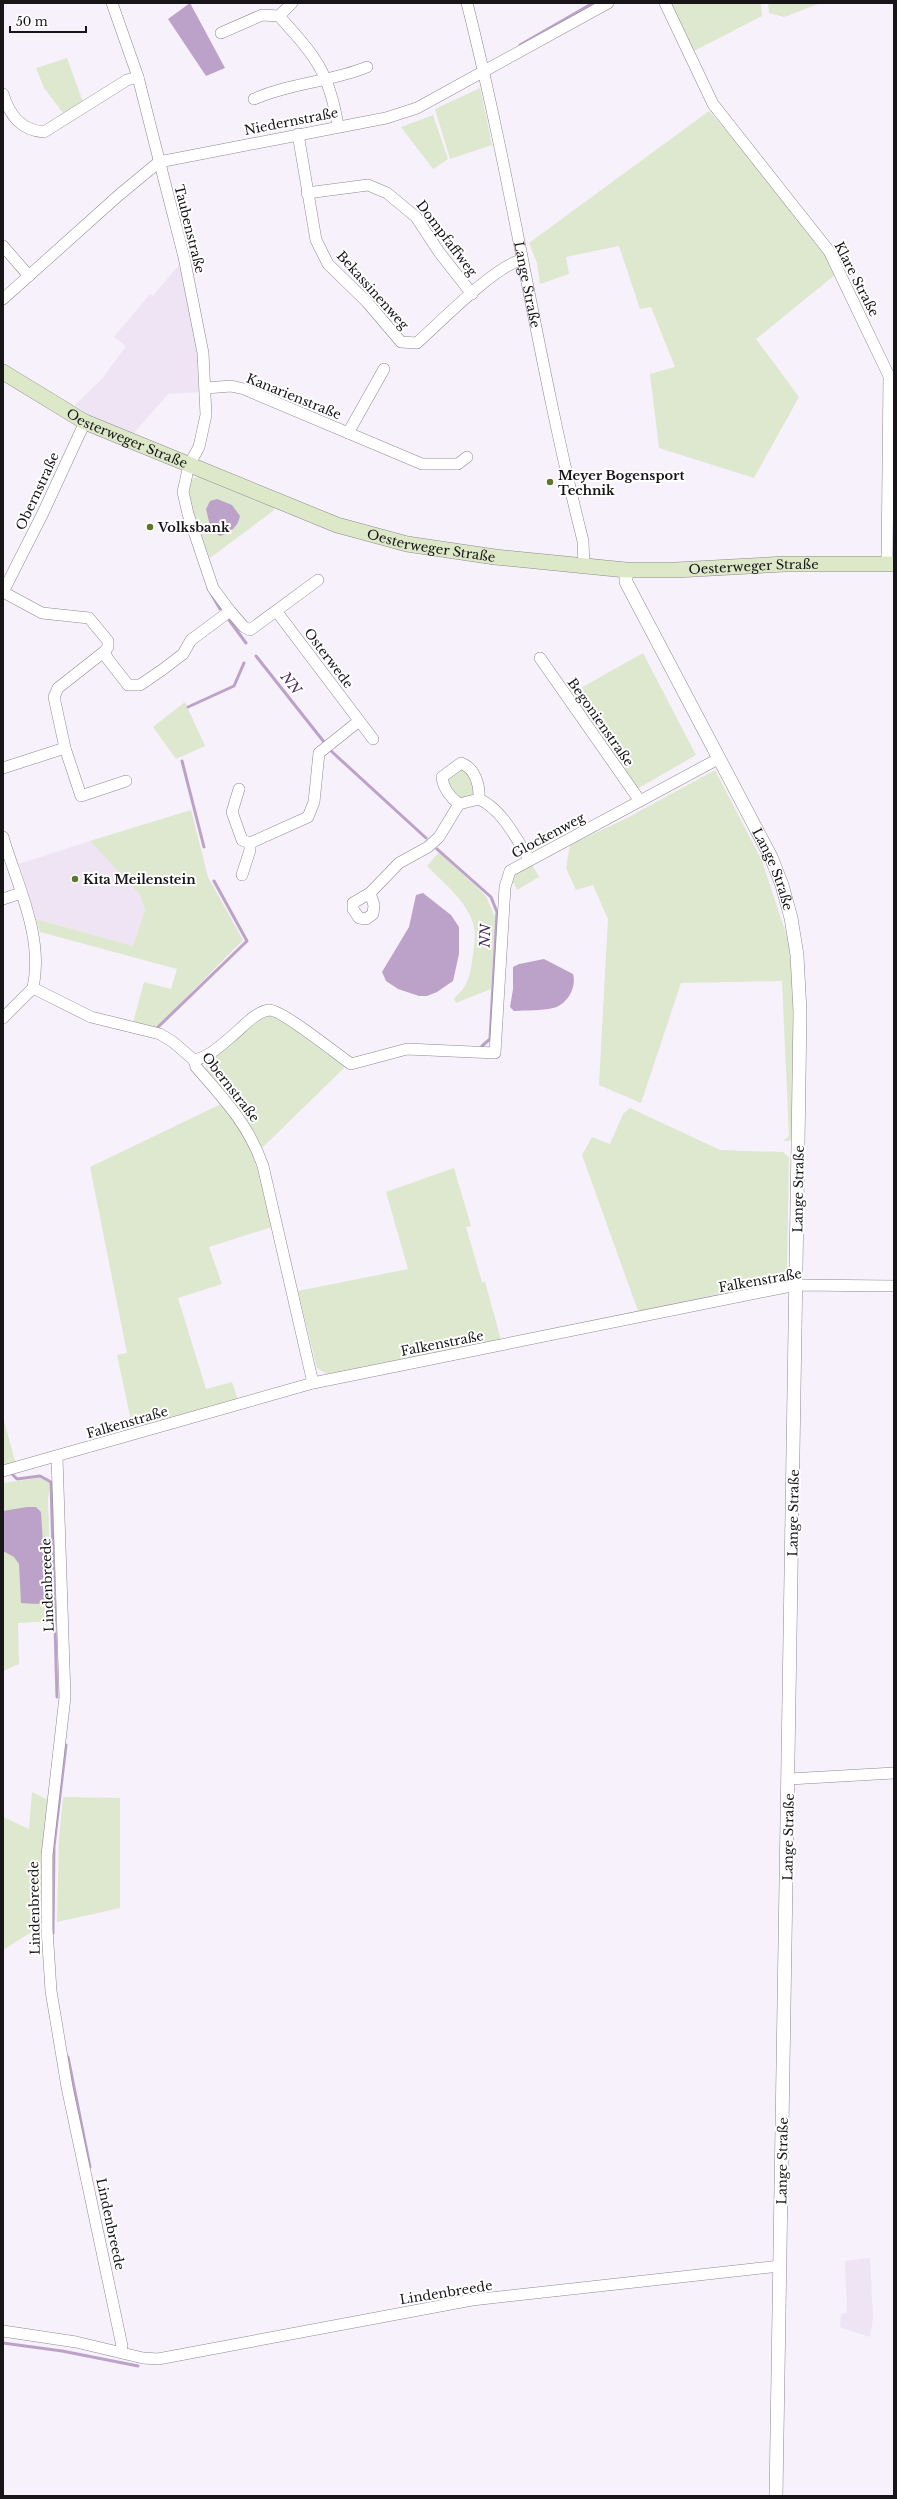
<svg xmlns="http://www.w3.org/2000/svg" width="897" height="2499" viewBox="0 0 897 2499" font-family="'Libre Baskerville',serif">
	<rect width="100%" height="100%" fill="#f7f1fb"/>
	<path fill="#eee4f4" d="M179 265 189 301 197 354 199 392 168 394 134 433 93 418 75 405 102 379 126 346 114 337 150 294 153 296Z
		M90 841 140 895 145 910 133 946 36 919 19 864Z
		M870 2258 873 2318 870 2337 840 2327 841 2314 847 2313 845 2261Z"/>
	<path fill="#dde8ce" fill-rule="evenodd" d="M671 3H761L762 16 692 52Z
		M768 3H821L784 17 769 13Z
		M67 58 83 102 63 113 44 88 36 68Z
		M480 88 492 145 450 159 435 109Z
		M709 111 769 180 826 253 836 274 756 339 799 397 754 478 659 448 650 374 675 367 651 307 640 309 619 246 566 257 569 274 540 284 537 263 529 243Z
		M433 115 448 159 433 169 401 127Z
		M197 477 205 478 275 506 273 511 210 558C203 539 182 497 192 479ZM240 516C238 530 227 534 213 534L210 521Z
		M643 653 696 755 637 789 570 694Z
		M185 702 205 746 176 759 153 727Z
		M457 769H465L476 790 473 796C456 800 448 796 448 776Z
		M715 770 762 861 792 952 795 979V1136L789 1141H783L789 1136 782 981 681 983 641 1103 599 1085 608 919 593 885 576 890 566 868 570 845 627 818Z
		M191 810 208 877 243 940 155 1029 133 1023 144 982 171 989 177 969 40 932 36 919 133 946 145 910 140 895 90 841Z
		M439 852 486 896 495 917 491 989 456 1003 454 998C467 988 470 977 472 961 473 953 475 944 475 936 475 907 445 885 427 866Z
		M531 863 539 877 517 890 514 883 509 884C513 873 521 868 531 863Z
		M269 1015 281 1019 345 1067 262 1148 244 1115 206 1071 207 1062 260 1017Z
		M221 1104C254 1142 261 1179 272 1227L209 1247 222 1284 178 1298 206 1389 232 1382 238 1400 133 1430 117 1355 127 1353 90 1167Z
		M630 1108 720 1150 783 1152 789 1157 787 1270 774 1282 638 1311 582 1155 592 1137 610 1144 623 1114Z
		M454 1168 471 1226 466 1227 482 1282H485L501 1340 329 1375 317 1368 298 1291 408 1269 386 1192Z
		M3 1418 16 1464 5 1466 3 1463Z
		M39 1478 50 1482 48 1499 52 1621 18 1623 19 1664 3 1671V1483Z
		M32 1792 48 1800 42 1921 36 1929 3 1950V1817L29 1829Z
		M63 1797 120 1798V1908L57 1922 59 1839Z"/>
	<path fill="#bca2c9" d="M190 3 225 68 206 76 168 19Z
		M217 499 232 505 240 516C238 527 231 532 220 536L211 530 206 509 210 501Z
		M423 893 451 915 459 927V954L453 981 437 992 427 996H419L398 989 386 981 382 972 409 927 416 895Z
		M544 959 573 974C577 987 567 1005 553 1008 541 1011 527 1010 514 1011L510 1007 513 989V967L519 964Z
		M27 1507H36L41 1512 46 1593 45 1602 37 1604 21 1603 19 1564 14 1557 3 1551V1511Z"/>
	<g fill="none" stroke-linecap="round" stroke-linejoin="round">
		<path stroke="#bca2c9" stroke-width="3" d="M520 45 593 3
			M208 588 220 609
			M229 620 246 643
			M256 656 324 742
			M188 707 234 686 244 663
			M330 750 426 838
			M182 761 204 847
			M437 849 491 897 497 912 490 1039 482 1046
			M156 1029 247 941 214 881
			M12 1474 17 1479 40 1476 51 1482 57 1697
			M53 1933 54 1846 66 1745
			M68 2057 90 2167
			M3 2343 62 2351 138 2366"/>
		<defs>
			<g id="minor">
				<path d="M112 3 138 77 157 152 184 257 203 353 206 415 199 447 189 465 183 492 188 514 213 588 230 611 244 627 250 630 318 580"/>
				<path id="s1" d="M467 3C512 181 538 363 583 541L584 567"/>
				<path d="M665 3 713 104 829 251 889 376 887 564"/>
				<path d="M279 16 292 3"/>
				<path d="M221 33 262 15 279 16C315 56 329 71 338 126"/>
				<path d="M3 94C10 116 21 130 44 132L127 80 138 77"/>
				<path d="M254 99C290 83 330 82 367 67"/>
				<path d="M298 134 316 240 328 264 367 302 401 342 417 343C438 324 497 264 522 260"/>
				<path d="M307 193 368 185 387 193 416 217 439 252 472 294"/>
				<path d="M3 246 29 276"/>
				<path d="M3 299 119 195 159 162 386 118 417 108 608 3"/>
				<path d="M206 388 231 386 244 389 422 464H458L467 457"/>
				<path d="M85 422 43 513 3 592 42 613 89 618 108 641V647L105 651 107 658 128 685H140L162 670 183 654 191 640 230 611"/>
				<path d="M348 433 384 369"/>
				<path d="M277 612 373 739"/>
				<path d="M540 658 640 801"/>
				<path d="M65 748 54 697 58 688 105 651"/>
				<path d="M3 768 65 748 81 796 126 781"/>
				<path d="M239 789 232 812 242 840 250 843V850L242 875"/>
				<path d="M459 804 479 799"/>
				<path d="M3 837C17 885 44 936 33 988"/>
				<path d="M250 843 308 817 314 802 319 753 359 721"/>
				<path d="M370 893 374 905 373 914 366 919 359 918 353 909V903L370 893 399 863 428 847 439 837 459 804C451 798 443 788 442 777L461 763C475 768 480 785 479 799 503 810 516 839 530 860"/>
				<path d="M3 899 21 893"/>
				<path d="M33 988 91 1017 160 1034 173 1042 194 1060 196 1067C224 1099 249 1125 263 1166L313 1383"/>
				<path d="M3 1018 33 988"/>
				<path d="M194 1060C209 1057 220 1046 232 1036 243 1027 255 1012 269 1010 281 1009 338 1055 351 1064L407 1049 495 1053 505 887 510 871 718 759"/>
				<path d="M57 1457 65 1697 47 1855V1929L51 1991 67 2087 122 2346 120 2352"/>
				<path d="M3 1471 313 1383 796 1285 894 1286"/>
				<path d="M789 1779 894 1773"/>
				<path d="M3 2331 76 2342 143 2358 158 2359 472 2300 780 2266"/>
			</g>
			<g id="tertiary">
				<path id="s2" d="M626 570V582L771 857 782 885 791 918 797 955 800 1012 798 1145 776 2496"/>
			</g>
			<g id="secondary">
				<path id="s3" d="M3 372 85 422 337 525 407 544 495 557 626 570H676L785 564H894"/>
			</g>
		</defs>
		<use href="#minor" stroke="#8e8991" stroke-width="12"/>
		<use href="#tertiary" stroke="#8e8991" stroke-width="14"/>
		<use href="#secondary" stroke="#8e8991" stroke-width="16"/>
		<use href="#minor" stroke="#fff" stroke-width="11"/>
		<use href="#tertiary" stroke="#fff" stroke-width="13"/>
		<use href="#secondary" stroke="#dde8c8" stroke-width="15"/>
	</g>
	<g fill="#5d772a" stroke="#fff" stroke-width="1.5">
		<circle cx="550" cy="482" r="4"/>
		<circle cx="150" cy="527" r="4"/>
		<circle cx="75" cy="879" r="4"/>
	</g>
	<g text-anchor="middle" stroke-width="4" stroke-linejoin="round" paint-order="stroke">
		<g font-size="13" fill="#171518" stroke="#fff">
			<text transform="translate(291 121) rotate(-11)" y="5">Niedernstraße</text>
			<text transform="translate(190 229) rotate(76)" y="5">Taubenstraße</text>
			<text transform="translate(447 238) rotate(53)" y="5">Dompfaffweg</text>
			<text transform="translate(857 279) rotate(63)" y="5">Klare Straße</text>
			<text dy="5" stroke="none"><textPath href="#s1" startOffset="288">Lange Straße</textPath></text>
			<text transform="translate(373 290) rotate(48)" y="5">Bekassinenweg</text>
			<text transform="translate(294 396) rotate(22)" y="5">Kanarienstraße</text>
			<text dy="5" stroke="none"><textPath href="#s3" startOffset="141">Oesterweger Straße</textPath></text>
			<text transform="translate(37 491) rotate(-65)" y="5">Obernstraße</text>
			<text dy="5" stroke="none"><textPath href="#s3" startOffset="465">Oesterweger Straße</textPath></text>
			<text dy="5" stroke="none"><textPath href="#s3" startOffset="789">Oesterweger Straße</textPath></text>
			<text transform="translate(329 658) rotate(53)" y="5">Osterwede</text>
			<text transform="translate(601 722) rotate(55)" y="5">Begonienstraße</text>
			<text transform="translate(548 835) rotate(-28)" y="5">Glockenweg</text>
			<text dy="5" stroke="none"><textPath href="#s2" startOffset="335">Lange Straße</textPath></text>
			<text transform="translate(231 1087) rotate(52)" y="5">Obernstraße</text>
			<text transform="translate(798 1189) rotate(-89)" y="5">Lange Straße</text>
			<text transform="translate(760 1280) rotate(-10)" y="5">Falkenstraße</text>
			<text transform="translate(442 1343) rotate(-11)" y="5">Falkenstraße</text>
			<text transform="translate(127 1422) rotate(-16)" y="5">Falkenstraße</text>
			<text transform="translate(793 1513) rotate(-89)" y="5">Lange Straße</text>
			<text transform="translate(47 1585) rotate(-92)" y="5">Lindenbreede</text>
			<text transform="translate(788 1837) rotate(-89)" y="5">Lange Straße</text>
			<text transform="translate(34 1908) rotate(-91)" y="5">Lindenbreede</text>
			<text transform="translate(782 2161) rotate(-89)" y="5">Lange Straße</text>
			<text transform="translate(111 2224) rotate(78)" y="5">Lindenbreede</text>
			<text transform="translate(446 2292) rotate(-9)" y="5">Lindenbreede</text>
		</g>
		<g font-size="13" font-weight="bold" fill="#171518" stroke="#fff" text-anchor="start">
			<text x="558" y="480">Meyer Bogensport<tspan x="558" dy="15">Technik</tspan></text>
			<text x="158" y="532">Volksbank</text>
			<text x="83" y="884">Kita Meilenstein</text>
		</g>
		<g font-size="14" font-style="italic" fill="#4c2a5b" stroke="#fff">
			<text transform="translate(291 683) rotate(52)" y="5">NN</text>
			<text transform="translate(485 936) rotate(-87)" y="5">NN</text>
		</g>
	</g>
	<rect width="897" height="2499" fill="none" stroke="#171518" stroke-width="8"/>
	<path d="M10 26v6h76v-6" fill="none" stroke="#171518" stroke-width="2"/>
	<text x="16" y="26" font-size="12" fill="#171518" stroke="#ffffff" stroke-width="3" paint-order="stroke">50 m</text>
</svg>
